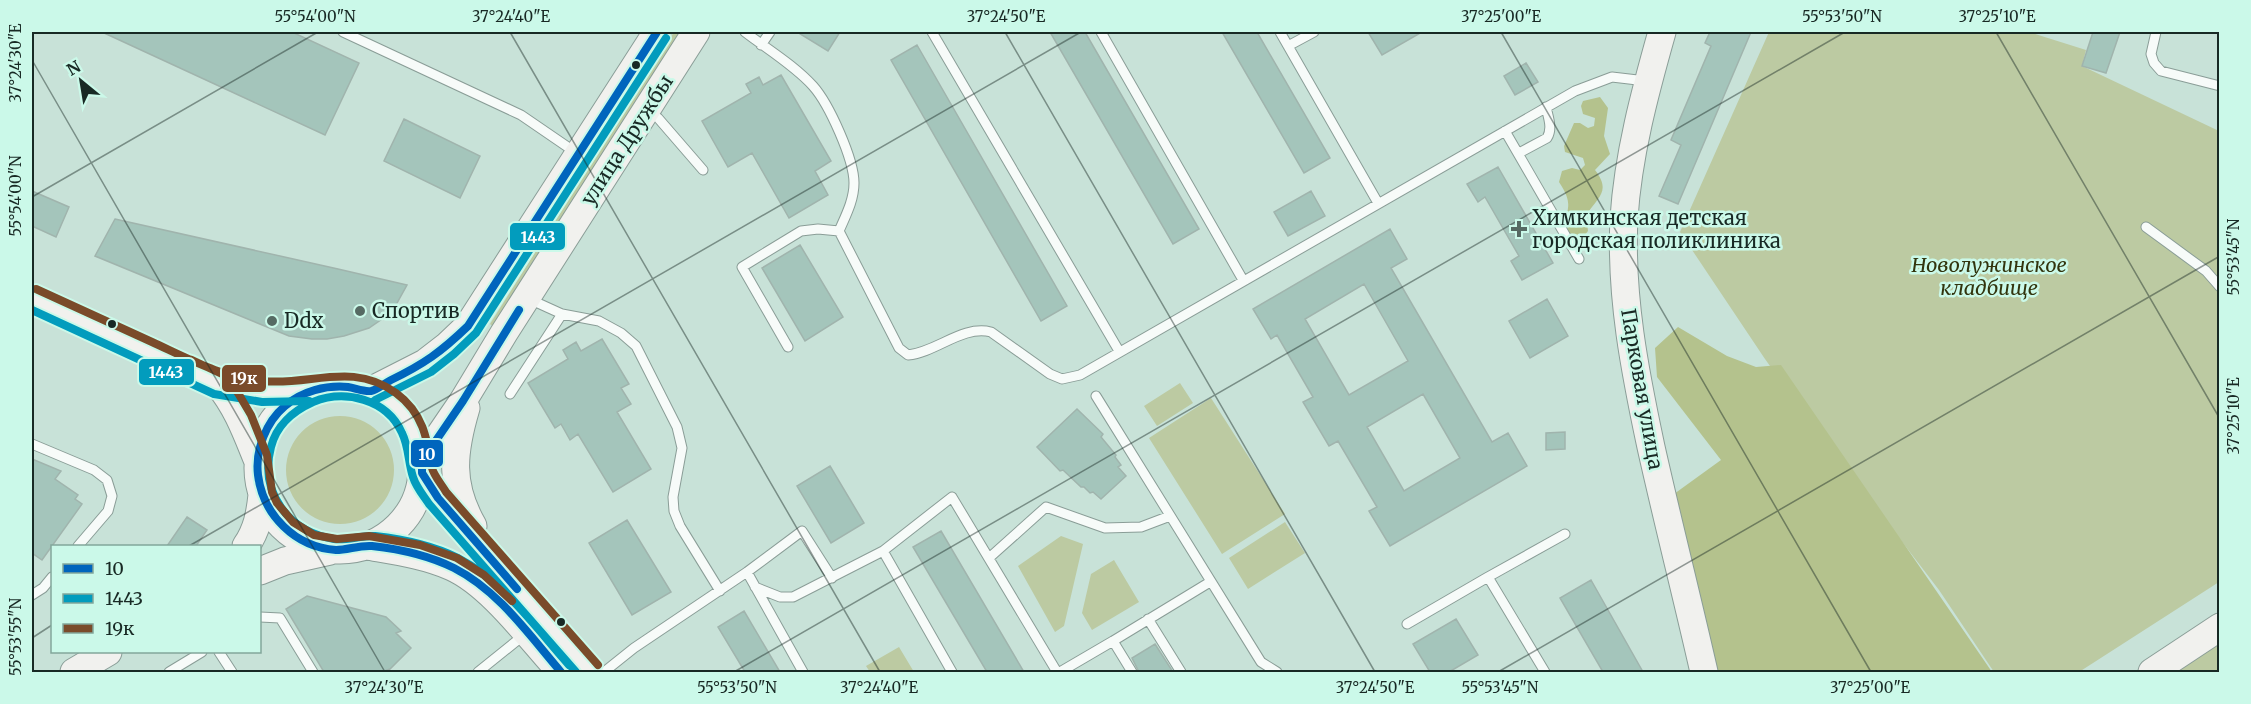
<svg xmlns="http://www.w3.org/2000/svg" width="2251" height="704" viewBox="0 0 2251 704" font-family="Merriweather,serif">
	<rect width="100%" height="100%" fill="#c8e2d8"/>
	<path fill="#bccaa2" d="M674 32H681L495 328 490 324Z
		M1769 32H2029L2086 50 2082 66 2219 131V582L2079 672H1994L1939 590 1805 415 1765 359 1680 232Z
		M1180 383 1193 403 1157 426 1144 406Z
		M1211 398 1285 514 1222 554 1149 438Z
		M286 470a54 54 0 1 1 108 0a54 54 0 1 1-108 0Z
		M1285 522 1305 553 1248 589 1229 558Z
		M1061 536 1083 544 1064 626 1055 632 1018 566Z
		M1114 560 1139 602 1092 630 1082 613 1091 574Z
		M2219 642V672H2174Z
		M899 647 914 672H870L866 666Z"/>
	<path fill="#b4c28d" d="M1600 97 1608 108 1604 136 1610 154 1595 170C1611 191 1599 196 1586 215L1588 231 1584 236 1568 233C1562 208 1577 209 1559 182L1562 171 1572 168 1580 170 1585 165 1583 158 1565 152 1564 146 1574 123H1580L1588 128 1594 126 1595 118 1583 114 1581 106 1583 101Z
		M1678 327 1727 356 1756 367 1781 365 1992 672H1717L1674 494 1721 460 1657 377 1655 348Z"/>
	<path fill="#a4c5bb" stroke="#a0b4ad" stroke-width="1.5" fill-rule="evenodd" d="M102 32H292L359 63 325 135Z
		M797 32H840L828 51Z
		M1050 32H1085L1199 229 1173 244Z
		M1222 32H1257L1330 158 1304 173Z
		M1368 32H1422L1382 55Z
		M1710 32H1751L1678 204 1659 196 1681 145 1671 140 1711 46 1705 43Z
		M2093 32H2120L2106 73 2082 66Z
		M917 45 1067 306 1041 321 891 60Z
		M1526 63 1538 82 1515 95 1504 76Z
		M781 75 831 161 815 171 828 195 789 218 752 153 728 167 702 121 751 93 746 84 759 77 763 85Z
		M404 119 480 156 460 198 384 161Z
		M1498 167 1553 263 1522 280 1511 261 1519 256 1485 197 1478 202 1467 184Z
		M32 191 69 207 56 237 32 226Z
		M1311 191 1325 216 1288 236 1274 212Z
		M115 219 338 269 407 285 397 303 385 317 369 328 344 336 327 339H312L289 336 95 256Z
		M1390 229 1407 259 1391 268 1492 442 1508 433 1527 466 1390 546 1369 511 1377 507 1338 441 1329 446 1303 402 1313 397 1277 335 1271 339 1253 309ZM1364 284 1408 361 1349 395 1305 319ZM1423 394 1460 458 1404 491 1367 427Z
		M800 245 843 317 805 341 762 268Z
		M1547 299 1568 336 1530 358 1509 321Z
		M602 339 629 384 621 388 631 404 617 412 651 469 613 492 578 434 570 440 561 424 555 428 528 383 568 359 563 350 576 342 581 351Z
		M1077 409 1103 434 1101 437 1116 455 1115 457 1121 465 1118 467 1126 476 1101 499 1093 492 1090 493 1084 487H1081L1063 470 1060 471 1037 447Z
		M1565 432V449L1546 450V433Z
		M32 459 61 471 55 479 78 495 75 499 82 504 42 560 32 553Z
		M830 466 864 523 831 543 797 486Z
		M187 517 207 530 196 546H167Z
		M627 520 671 592 632 615 589 543Z
		M941 531 1024 672H987L913 547Z
		M1591 580 1643 672H1603L1560 598Z
		M307 596 386 617 401 631 396 633 411 648 390 669 382 672H324L286 609Z
		M744 611 780 672H745L718 627Z
		M1456 619 1478 655 1449 672H1430L1413 644Z
		M1155 644 1173 672H1139L1132 658Z"/>
	<g fill="none" stroke-linecap="round" stroke-linejoin="round">
		<defs>
			<path id="lane" d="M343 32 521 115 575 152
				M745 32C767 49 794 65 813 86 829 104 854 159 854 183 854 200 846 215 839 231L899 348 908 355C937 352 962 325 991 332L1050 374 1062 379 1080 375 1575 91 1612 77 1646 81
				M932 32 1119 351
				M1101 32 1243 280
				M1280 32 1378 203
				M2156 32 2151 54 2154 63 2161 71 2220 86
				M761 45 770 32
				M1288 46 1314 32
				M647 111 658 118 703 170
				M1505 131 1579 259
				M1519 153 1547 138C1553 128 1548 117 1546 107
				M2146 227 2206 271 2220 287
				M529 299 562 314 599 321 621 333 636 346 677 427 682 448 673 497 674 511 680 526 720 591
				M788 347 742 267 801 231 818 229 839 231
				M510 394 562 314
				M1096 396 1261 662 1277 672
				M32 444 94 470 107 480 112 496 108 511 78 546
				M883 551 952 497 1057 672
				M989 558 1046 507 1105 528 1141 527 1170 516
				M747 572 803 672
				M1488 577 1565 534
				M755 587 780 597H793L883 551 952 672
				M32 595 43 588 52 577
				M260 617 280 618 313 672
				M1148 619 1181 672
				M1407 624 1488 577 1545 672
				M219 652 232 672
				M169 672 202 652
				M478 672 524 635
				M604 672 634 648 747 572 802 531 832 578
				M1060 672 1113 641
				M1132 672 1113 641 1210 582"/>
			<path id="secondary" d="M1662 32C1645 92 1628 155 1624 218 1620 296 1635 372 1651 447 1668 523 1687 597 1704 672
				M32 299 218 384 263 392 308 391
				M218 384C237 407 246 432 257 459
				M258 468a82 82 0 1 1 164 0a82 82 0 1 1-164 0Z
				M370 391 425 363 447 346 468 326 657 32
				M466 408C453 452 449 484 473 526
				M422 461 463 401 504 333 696 32
				M422 473 438 498 590 672
				M246 546C257 530 260 514 262 495
				M367 546C395 551 425 555 452 567 492 585 531 640 561 672
				M260 571 285 561 330 551
				M74 672 108 652
				M2152 672 2220 627"/>
		</defs>
		<use href="#lane" stroke="#8a9d97" stroke-width="11"/>
		<use href="#secondary" stroke="#8a9d97" stroke-width="29"/>
		<use href="#lane" stroke="#f7fbf9" stroke-width="9"/>
		<use href="#secondary" stroke="#f1f1ee" stroke-width="27"/>
		<defs>
			<path id="bus-1" d="M517 589 438 498 422 473V461L463 401 519 310
				M561 672C529 635 499 591 454 568 430 556 399 549 372 546 359 545 348 550 336 550 295 547 263 515 258 475 255 450 266 422 285 406 302 391 326 385 348 387 355 388 364 392 371 391 377 390 385 383 391 380 424 364 441 352 468 326L657 32"/>
			<path id="bus-2" d="M32 310 214 394 262 402 309 401
				M375 400 431 372 454 354 476 333 666 38
				M569 665C535 627 504 582 458 558 434 546 402 539 375 536 361 535 347 541 334 539 289 532 259 493 271 447 276 426 293 411 313 402 345 389 387 399 402 433 409 447 408 462 413 477 416 487 423 495 429 504L576 672"/>
			<path id="bus-3" d="M36 289C75 307 114 325 152 342 189 359 223 378 263 381 311 386 352 361 396 393 423 413 427 438 432 468 434 476 442 485 446 492L598 665
				M192 360 224 375 238 393 251 415 267 455 272 492 277 503 293 522 314 535 337 539 369 536 420 545 457 558 484 575 512 601"/>
		</defs>
		<use href="#bus-1" stroke="#cbf9e9" stroke-width="12"/>
		<use href="#bus-2" stroke="#cbf9e9" stroke-width="12"/>
		<use href="#bus-3" stroke="#cbf9e9" stroke-width="12"/>
		<use href="#bus-1" stroke="#0065bd" stroke-width="8"/>
		<use href="#bus-2" stroke="#029cbd" stroke-width="8"/>
		<use href="#bus-3" stroke="#7a4b2a" stroke-width="8"/>
	</g>
	<path fill="none" stroke="#182924" stroke-width="1.5" stroke-opacity="0.45" d="M510 32 880 672M1005 32 1375 672M1501 32 1871 672M1996 32 2220 419M32 60 385 672M32 197 318 32M189 546 1081 32M32 638 52 625M734 672 1845 32M1498 672 2220 256"/>
	<g fill="#182924" stroke="#cbf9e9" stroke-width="2">
		<circle cx="636" cy="65" r="5"/>
		<circle cx="112" cy="324" r="5"/>
		<circle cx="561" cy="622" r="5"/>
	</g>
	<g fill="#566a63" stroke="#cbf9e9" stroke-width="2">
		<path d="M1516 220h6v6h6v6h-6v6h-6v-6h-6v-6h6z"/>
		<circle cx="360" cy="311" r="6"/>
		<circle cx="272" cy="321" r="6"/>
	</g>
	<g text-anchor="middle" stroke-width="5" stroke-linejoin="round" paint-order="stroke">
		<g font-size="20" fill="#182924" stroke="#cbf9e9">
			<text transform="translate(627 140) rotate(-57)" y="7">улица Дружбы</text>
			<text transform="translate(1642 389) rotate(80)" y="7">Парковая улица</text>
		</g>
		<g font-size="20" fill="#182924" stroke="#cbf9e9" text-anchor="start">
			<text x="1532" y="225">Химкинская детская<tspan x="1532" dy="23">городская поликлиника</tspan></text>
			<text x="372" y="318">Спортив</text>
			<text x="284" y="328">Ddx</text>
		</g>
		<g font-size="20" font-style="italic" fill="#32340d" stroke="#cbf9e9">
			<text x="1989" y="272">Новолужинское<tspan x="1989" dy="23">кладбище</tspan></text>
		</g>
	</g>
	<g stroke="#cbf9e9" stroke-width="2">
		<rect x="509" y="222" width="57" height="29" rx="6" fill="#029cbd"/>
		<rect x="138" y="358" width="57" height="28" rx="6" fill="#029cbd"/>
		<rect x="221" y="364" width="46" height="29" rx="6" fill="#7a4b2a"/>
		<rect x="410" y="439" width="34" height="29" rx="6" fill="#0065bd"/>
	</g>
	<g font-size="16" text-anchor="middle" font-weight="bold" fill="#fff">
		<text x="538" y="243">1443</text>
		<text x="166" y="378">1443</text>
		<text x="244" y="384">19к</text>
		<text x="427" y="460">10</text>
	</g>
	<rect width="2251" height="704" fill="none" stroke="#cbf9e9" stroke-width="66"/>
	<rect x="51" y="545" width="210" height="108" fill="#cbf9e9" stroke="#83a69a" stroke-width="1.5"/>
	<rect x="63" y="564" width="30" height="9" fill="#0065bd" stroke="#83a69a" stroke-width="1.5"/>
	<text x="105" y="575" font-size="18" fill="#182924">10</text>
	<rect x="63" y="594" width="30" height="9" fill="#029cbd" stroke="#83a69a" stroke-width="1.5"/>
	<text x="105" y="605" font-size="18" fill="#182924">1443</text>
	<rect x="63" y="624" width="30" height="9" fill="#7a4b2a" stroke="#83a69a" stroke-width="1.5"/>
	<text x="105" y="635" font-size="18" fill="#182924">19к</text>
	<g transform="translate(81 81) rotate(330)" stroke="#cbf9e9" stroke-width="4.5" paint-order="stroke">
	<path d="M0-4.5L10 22L0 15L-10 22Z" fill="#182924"/>
	<text y="-9" font-size="16" font-weight="bold" text-anchor="middle" fill="#182924">N</text>
	</g>
	<rect x="33" y="33" width="2185" height="638" fill="none" stroke="#182924" stroke-width="2"/>
	<g font-size="15" text-anchor="middle" fill="#182924">
		<text x="315" y="22">55°54'00"N</text>
		<text x="511" y="22">37°24'40"E</text>
		<text x="1006" y="22">37°24'50"E</text>
		<text x="1501" y="22">37°25'00"E</text>
		<text x="1842" y="22">55°53'50"N</text>
		<text x="1997" y="22">37°25'10"E</text>
		<text transform="translate(16 63) rotate(-90)" y="5">37°24'30"E</text>
		<text transform="translate(16 196) rotate(-90)" y="5">55°54'00"N</text>
		<text transform="translate(2234 257) rotate(-90)" y="5">55°53'45"N</text>
		<text transform="translate(2234 416) rotate(-90)" y="5">37°25'10"E</text>
		<text transform="translate(16 637) rotate(-90)" y="5">55°53'55"N</text>
		<text x="384" y="693">37°24'30"E</text>
		<text x="737" y="693">55°53'50"N</text>
		<text x="879" y="693">37°24'40"E</text>
		<text x="1375" y="693">37°24'50"E</text>
		<text x="1500" y="693">55°53'45"N</text>
		<text x="1870" y="693">37°25'00"E</text>
	</g>
</svg>
